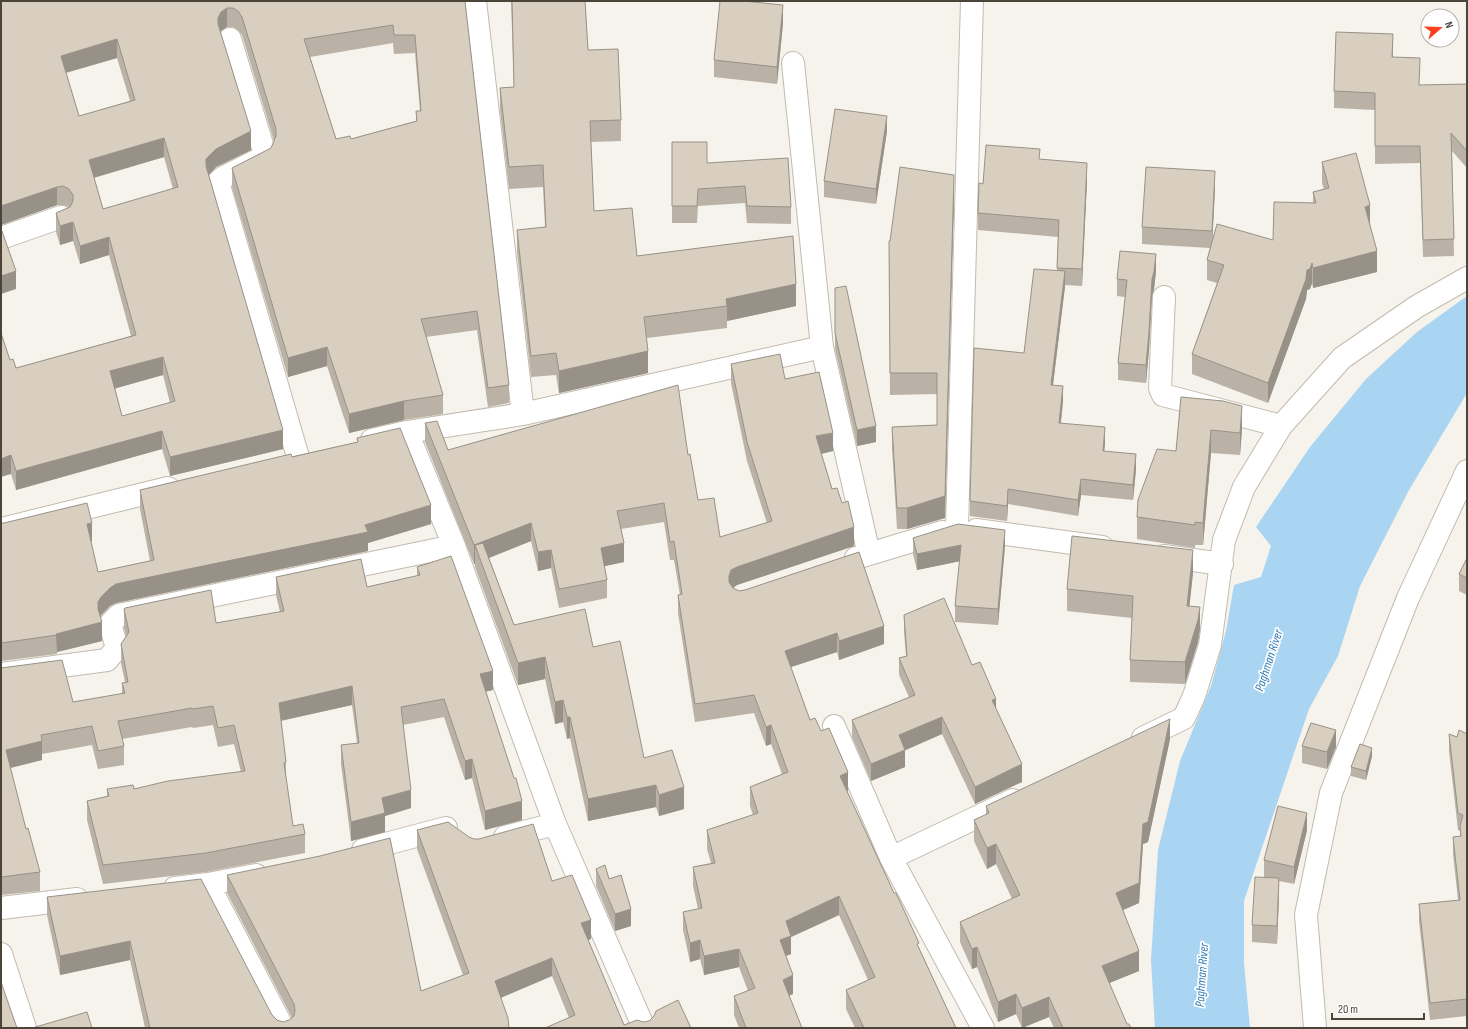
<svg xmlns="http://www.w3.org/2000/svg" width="1468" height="1029" viewBox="0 0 1468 1029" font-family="'Sofia Sans Condensed',sans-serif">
	<rect width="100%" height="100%" fill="#f6f3ec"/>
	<path fill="#a9d4f2" d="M1467 296V393L1409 490 1360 586 1338 656 1309 709 1244 901V963L1250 1028H1155L1151 960 1158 850 1180 761 1211 686 1226 631 1234 585 1261 577 1271 546 1256 527 1310 447 1366 379 1417 332Z"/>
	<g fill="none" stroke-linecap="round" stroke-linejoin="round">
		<defs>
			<path id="street" d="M475 1 523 414
				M230 39 264 151 262 158 224 177 218 182 298 457
				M793 63 822 347 869 554
				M1 238 61 217
				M1164 297 1160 388 1163 395 1281 426
				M407 432 454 546 555 824 644 1028
				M372 440 407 432 523 414 822 347
				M957 527 972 1
				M1 529 168 488
				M976 530 1102 547
				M1164 556 1222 564
				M856 558 942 532
				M1 674 107 660 117 648 110 624 119 615 454 546
				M834 726 891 858 983 1028
				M1143 738 1184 718 1194 696 1210 645 1224 540 1244 487 1281 426 1342 358 1416 307 1467 278
				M505 837 555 824
				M363 850 446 828
				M891 858 1013 800
				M208 884 283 1028
				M175 888 208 884 256 875
				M1 908 77 899
				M1 954 25 1028
				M1315 1028 1306 915 1331 793 1408 598 1467 471"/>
		</defs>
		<use href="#street" stroke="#c2bbae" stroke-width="24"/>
		<use href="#street" stroke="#fff" stroke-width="22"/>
	</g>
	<path fill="#bab2a6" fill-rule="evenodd" d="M1 1H465L509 385V403L488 407 477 330 426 337 443 395V414L404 420 349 433 327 366 288 377 232 187V168L271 148 274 141 242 35 238 30 233 27H227L220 31 251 150 216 167 209 175 283 449 170 476 162 449 16 490 11 474 10 360 16 368 131 336 109 255 80 264 73 241 60 245 56 232V213L69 207 63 205H57L1 225ZM393 43 394 54 415 53 420 111H416V121L351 139H336L310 57ZM117 58 130 101 79 116 66 73ZM164 157 173 189 103 209 94 178ZM163 375 170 403 122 416 115 388Z
		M511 1H585L588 50 621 120V141L591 142 594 211 637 256 796 306 727 321V328L647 338 648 373 559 393 556 375 531 377 517 252V230L545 227 543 187 509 189 500 110V88L514 87Z
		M783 23 777 84 714 77V60Z
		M1393 57 1420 85 1467 84V168L1452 151 1454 256 1423 257 1420 163 1375 164V110L1334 108V91Z
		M887 131 876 204 824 197V181Z
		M672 142 707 163 791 207V224L747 223 745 203 698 206 697 223H672Z
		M1040 159 1087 180 1082 286 1065 285 1053 385 1063 401 1061 423 1105 443 1104 451 1136 469 1133 500 1081 495 1078 516 1008 504 1007 521 970 516V501L1024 353 1057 270 1058 237 978 230V213L983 184Z
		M1322 162 1370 225 1377 272 1313 288 1312 283 1310 289 1307 290 1306 299 1268 403 1192 374V354L1217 283 1207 280V260L1210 248 1142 244V227L1215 188 1212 240H1273L1313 203V192L1324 189 1322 183Z
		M954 197 945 518 907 529H897L892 449V427L937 425V394L890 395 889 241H890Z
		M1156 271 1154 289 1152 296 1149 349 1146 383 1118 380V363L1125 297 1117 296V279Z
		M835 288 876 442 857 446 835 349Z
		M731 364 785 379 833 451 821 454 832 489 854 546 737 585 733 588 739 591 884 644 839 660 837 652 791 667 810 720 821 731 848 791H847L919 948 956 1028H855L846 1009V990L868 980 839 915 791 937V954L786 956 793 994 789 996 802 1028H739L734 1015V996L748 991 739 967 704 975 700 959 690 962 683 930V912L698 909 693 886V867L711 863 707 849V830L753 815 750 806V787L782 774 771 744 766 746 754 713 695 722 678 613V595H680L674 560H670L664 522 621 529 624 562 604 566 607 580V598L559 608 551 568 538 571 531 541 489 558 514 625 593 647 644 758 684 809 659 816 656 807 588 821 570 738 567 739 563 722 555 724 545 679 518 685 475 567V564H474L425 442V423L448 450 688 455 698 500 720 537 767 523 747 461 731 383Z
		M1181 397 1242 429 1240 455 1211 453 1203 545H1195V548L1137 539V517L1176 451Z
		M357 438 431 524 368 543V551L116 603 110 606 100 617 102 641 57 652V654L1 661V523L92 541 91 542 98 572 150 561 140 509V490L357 442Z
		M913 538 1005 546 998 625 955 622V606L960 561 917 570 913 554Z
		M1467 558V595L1459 591V574Z
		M417 567 493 690 486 691 522 820 485 830 472 778 465 780 444 717 403 725 411 808 385 816V832L351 841 341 764V745L357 743 352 705 281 721 286 762V779L293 826 305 834V853L206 872 103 884 87 820V801L107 796V789H134L241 772 234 744 218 747 213 725 193 728 192 727 122 739 124 746V765L98 769 92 745 42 754V760L10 768 26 829 40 872V891L1 895V668L73 702 122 694V683L125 682 121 663V644L126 636 124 628V609L216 623 280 612 276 595V577L367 587 417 576Z
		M1193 573 1189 607 1200 629 1198 642 1185 684 1130 682V660L1132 618 1067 611V589Z
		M904 615 972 665 996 709 1022 782 975 804 942 734 905 750V767L871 781 852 737V720L909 697 899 675V658L906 656 904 632Z
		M1449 734 1457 737 1467 734V1016L1430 1020 1419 921V904L1458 900 1453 854V837L1460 836V831L1458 830 1449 751Z
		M1170 739 1148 842 1143 844 1139 903 1123 910 1139 971 1109 983 1127 1024 1131 1028H1054L1049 1017 1022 1028 1016 1014 998 1022 977 967 972 969 960 942V922L1012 899 996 864 987 869 974 841V820L986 815V806Z
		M1302 746 1336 747 1327 769 1302 763Z
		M1372 756 1366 780 1351 776V767Z
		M417 830 469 837 552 881 591 939 588 940 624 1025 643 1022 691 1028H545L569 1018 552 976 501 998 509 1028H145L130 960 60 975 47 915V897L272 1015 277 1020 283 1022 289 1020 292 1018 227 893V875L421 991 463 975 417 849Z
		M1307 830 1294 884 1279 881V895L1277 944 1252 942V925L1264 877V860Z
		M596 869 609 879 631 926 615 931 596 886Z"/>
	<path fill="#979187" d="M783 5V23L777 84V67Z
		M227 8V27L221 31 218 37V18L221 12Z
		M1393 34V51L1392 74V57Z
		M117 39V58L61 74V56Z
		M887 116V131L876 204V189Z
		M251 131V150L216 167 206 178V159L216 149Z
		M164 138V157L89 179V160Z
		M1087 163V180L1082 286V269Z
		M1215 171V188L1212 248V231Z
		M954 175V197L945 518 907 529V508L945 496Z
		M57 187V205L1 225V206Z
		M1370 205V226L1365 207Z
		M73 222V241L60 245V226Z
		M109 237V255L80 264V246Z
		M1377 251V272L1313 288V268Z
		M1156 254V271L1154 289 1152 296 1149 349 1146 383V365L1152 279Z
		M1312 263V283L1310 289 1307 290 1306 299 1268 403V383L1307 270Z
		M16 271V289L1 294V276Z
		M1065 271V287L1051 400V385Z
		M796 284V306L727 321V306L726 299Z
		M327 347V366L288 377V358Z
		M648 351V373L559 393V371Z
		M163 357V375L110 390V371Z
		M1063 386V401L1059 438V423Z
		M404 401V420L349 433V414Z
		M1242 406V429L1240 455V433Z
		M876 426V442L857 446V430Z
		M1105 427V443L1103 466V451Z
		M283 430V449L170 476V457Z
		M1211 430V453L1203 545V523Z
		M162 431V449L16 490V471Z
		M833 433V451L816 455V436Z
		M1136 454V469L1133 500V485Z
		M11 455V474L1 477V459Z
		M1081 479V495L1078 516V500Z
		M1008 489V504L1007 521V506Z
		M431 505V524L368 543V551L116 603 110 606 101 615 98 621V602L101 597 110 588 116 584 365 525Z
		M92 523V541L87 543V524Z
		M531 523V541L481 561 475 545V564H474V545Z
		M854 527V546L737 585 731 589 729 594V576L731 570 737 567Z
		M1005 530V546L998 625V609Z
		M624 543V562L601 567V548Z
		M961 545V561L917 570V554Z
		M551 550V568L538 571V552Z
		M1193 550V573L1187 629V606Z
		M1200 607V629L1198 642 1185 684V662Z
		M102 622V641L57 652 56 634Z
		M884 626V644L839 660V641Z
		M837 633V652L785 669V651Z
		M545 657V679L518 685V663Z
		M493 671V690L480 693V674Z
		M352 686V705L279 721V703Z
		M996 699V716L992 700Z
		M563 700V722L555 724V702Z
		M567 717H570V738L567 739Z
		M942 717V734L899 753V735Z
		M1170 719V739L1148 842 1143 844 1139 903 1116 913V893L1143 824Z
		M771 725V744L766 746V727Z
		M1336 730V747L1327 769V752Z
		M42 741V760L6 769V750Z
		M1372 748V756L1366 780V771Z
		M905 750V767L871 781V764Z
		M472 759V778L465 780V761Z
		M1022 764V782L975 804V787Z
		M848 772V791L840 794V776Z
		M656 785V807L588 821V799Z
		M684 787V809L659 816V795Z
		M411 790V808L385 816V832L351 841V822L382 798Z
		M522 801V820L485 830V811Z
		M1307 813V830L1294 884V867Z
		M996 844V864L987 869V848Z
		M1279 878V895L1277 944V926Z
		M839 896V915L791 937V954L780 958V940L786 921Z
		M631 909V926L615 931V914Z
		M591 920V939L581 942V923Z
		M700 940V959L690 962V943Z
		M130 941V960L60 975V956Z
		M977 947V967L972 969V949Z
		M739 949V967L704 975V956Z
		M1139 951V971L1102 986V966Z
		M552 958V976L495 1000V981Z
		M793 975V994L783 998V980Z
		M1016 994V1014L998 1022V1002Z
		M1049 997V1017L1022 1028V1008Z"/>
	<path fill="#d8cfc1" stroke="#979187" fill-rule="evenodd" d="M1 1H465L509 385 488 388 477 311 421 319 443 395 404 401 349 414 327 347 288 358 232 168 271 148 276 136V129L242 17 238 11 233 8H227L221 12 218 18V24L251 131 216 149 206 159V166L283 430 170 457 162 431 16 471 11 455 1 459V333L10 360 13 359 16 368 136 335 109 237 80 246 73 222 60 226 56 213 70 207 73 201V195L69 189 63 186 57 187 1 206ZM393 25 394 35H415L421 111H416L417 121 351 139 350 136 336 139 304 39ZM117 39 135 100 79 116 61 56ZM164 138 178 187 103 209 89 160ZM163 357 175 401 122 416 110 371Z
		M512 1H585L588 50 618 49 621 120 590 121 594 211 632 208 637 256 793 236 796 284 726 299 727 306 644 317 648 351 559 371 556 353 531 356 517 230 546 227 543 165 509 167 500 88 514 87Z
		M720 1H743L783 5 777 67 714 60Z
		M1336 32 1393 34 1392 57 1420 58 1419 85 1467 84V151L1451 133 1454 239 1423 240 1420 146H1375V93L1334 91Z
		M835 109 887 116 876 189 824 181Z
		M672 142H707V163L788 158 791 207 747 206 745 186 698 189 697 206H672Z
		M986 145 1040 149 1039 159 1087 163 1082 269 1057 268 1059 220 978 213 979 183 983 184Z
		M1356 153 1370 205 1365 207 1377 251 1313 268 1312 263 1310 269 1307 270 1306 279 1268 383 1192 354 1224 265 1207 260 1217 224 1273 240 1274 202 1316 203 1313 192 1329 188 1322 162Z
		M900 167 954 175 945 496 907 508H897L892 427 937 425V373H890L889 241H890Z
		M1146 167 1215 171 1212 231 1142 227Z
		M2 231 16 271 1 276V232Z
		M1120 251 1156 254 1154 272 1152 279 1149 332 1146 365 1118 363 1127 280 1117 279Z
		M1034 269 1065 271 1051 385 1063 386 1059 423 1105 427 1103 451 1136 454 1133 485 1081 479 1078 500 1008 489 1007 506 970 501 974 348 1024 353Z
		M846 286 876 426 857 430 835 333V288Z
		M780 354 785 379 819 372 833 433 816 436 832 489 837 488 842 503 848 501 854 527 737 567 731 570 729 576V582L733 588 739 591 745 590 859 552 884 626 839 641 837 633 785 651 810 720 815 718 821 731 829 728 848 772 840 776 894 893H896L919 943 917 944 956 1028H864L846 990 875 977 839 896 786 921 791 936 780 940 793 975 783 980 802 1028H746L734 996 755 988 739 949 704 956 700 940 690 943 683 912 702 908 693 867 715 863 707 830 758 813 750 787 788 772 771 725 766 727 754 695 695 704 678 595 682 594 674 541 670 542 664 503 617 511 624 543 601 548 607 580 559 589 551 550 538 552 531 523 474 545 425 423 437 421 448 450 678 385 688 455 690 454 698 500 714 498 720 537 772 521 747 442 731 364Z
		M1181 397 1223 401 1242 406 1240 433 1211 430 1203 523 1195 522V525L1137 517 1138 500 1157 449 1176 451Z
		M400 428 431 505 365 525 368 532 116 584 110 588 101 597 98 602V609L102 622 56 634 57 635 1 643V523H4L87 503 92 523 87 524 98 572 154 560 140 490 291 454 292 457 358 442 357 438Z
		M958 524 1005 530 998 609 955 606 961 545 917 554 913 538Z
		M1072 536 1193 550 1187 606 1200 607 1198 620 1185 662 1130 660 1133 596 1067 589Z
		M483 543 514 625 585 609 593 647 620 641 644 758 672 750 684 787 659 795 656 785 588 799 570 717H567L563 700 555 702 545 657 518 663 475 545Z
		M451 556 493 671 480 674 514 778H516L522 801 485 811 472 759 465 761 444 699 401 707 411 790 382 798 385 813 351 822 341 745 359 743 352 686 279 703 286 762 284 763 293 826 303 824 305 834 206 853 103 865 87 801 109 796 107 789 133 785 134 789 168 781 245 771 234 725 218 728 213 706 193 709 192 708 118 721 124 746 98 751 92 726 41 735 42 741 6 750 26 829 28 828 40 872 1 877V668L62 660 73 702 125 693 122 683 128 682 121 644 129 632 124 609 125 608 211 590 216 623 284 611 276 577 361 559 367 587 420 575 417 567Z
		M1467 558V578L1459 574Z
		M944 598 972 665 980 662 996 699 992 700 1022 764 975 787 942 717 899 735 905 750 871 764 852 720 915 695 899 658 907 656 904 615Z
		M1170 719 1148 822 1143 824 1139 883 1116 893 1139 951 1102 966 1127 1024H1129L1131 1028H1063L1049 997 1022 1008 1016 994 998 1002 977 947 972 949 960 922 1020 895 996 844 987 848 974 820 989 813 986 806Z
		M1311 723 1336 730 1327 752 1302 746Z
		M1459 730 1467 734V999L1430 1003 1419 904 1460 900 1453 837 1461 836 1460 826 1463 815 1458 813 1449 734 1457 737Z
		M1360 744 1372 748 1366 771 1351 767Z
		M1278 806 1307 813 1294 867 1264 860Z
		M448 822 469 837 474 839H479L533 824 552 881 572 875 591 920 581 923 624 1025 637 1020 643 1022 649 1021 654 1016 656 1011 678 1000 691 1028H545L575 1015 552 958 495 981 508 1018 509 1028H150L130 941 60 956 47 897 201 879 272 1015 277 1020 283 1022 289 1020 294 1016 295 1010 294 1004 227 875 320 856 390 838 421 991 469 973 417 830Z
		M605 865 609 879 621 875 631 909 615 914 596 869Z
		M1255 877 1279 878 1277 926 1252 925Z
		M1 982 17 1028H1Z
		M87 1012 92 1028H32Z"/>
	<g text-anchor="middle" stroke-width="3.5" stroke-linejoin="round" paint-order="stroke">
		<g font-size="13" font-style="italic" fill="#2e7ab2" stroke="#fff">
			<text transform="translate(1268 660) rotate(-72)" y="5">Paghman River</text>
			<text transform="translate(1201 975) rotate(-86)" y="5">Paghman River</text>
		</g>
	</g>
	<rect width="1468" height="1029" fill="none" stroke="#4b4439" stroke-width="4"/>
	<g transform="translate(1440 28) rotate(70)"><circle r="19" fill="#ffffff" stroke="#b7b4b0"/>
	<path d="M0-3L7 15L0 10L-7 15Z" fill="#fc3f1d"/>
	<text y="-6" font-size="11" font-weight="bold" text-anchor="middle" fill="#4b4439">N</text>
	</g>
	<path d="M1332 1013v6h92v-6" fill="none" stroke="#4b4439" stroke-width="2"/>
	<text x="1338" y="1013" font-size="12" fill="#4b4439" stroke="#ffffff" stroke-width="3" paint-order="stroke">20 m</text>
</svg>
